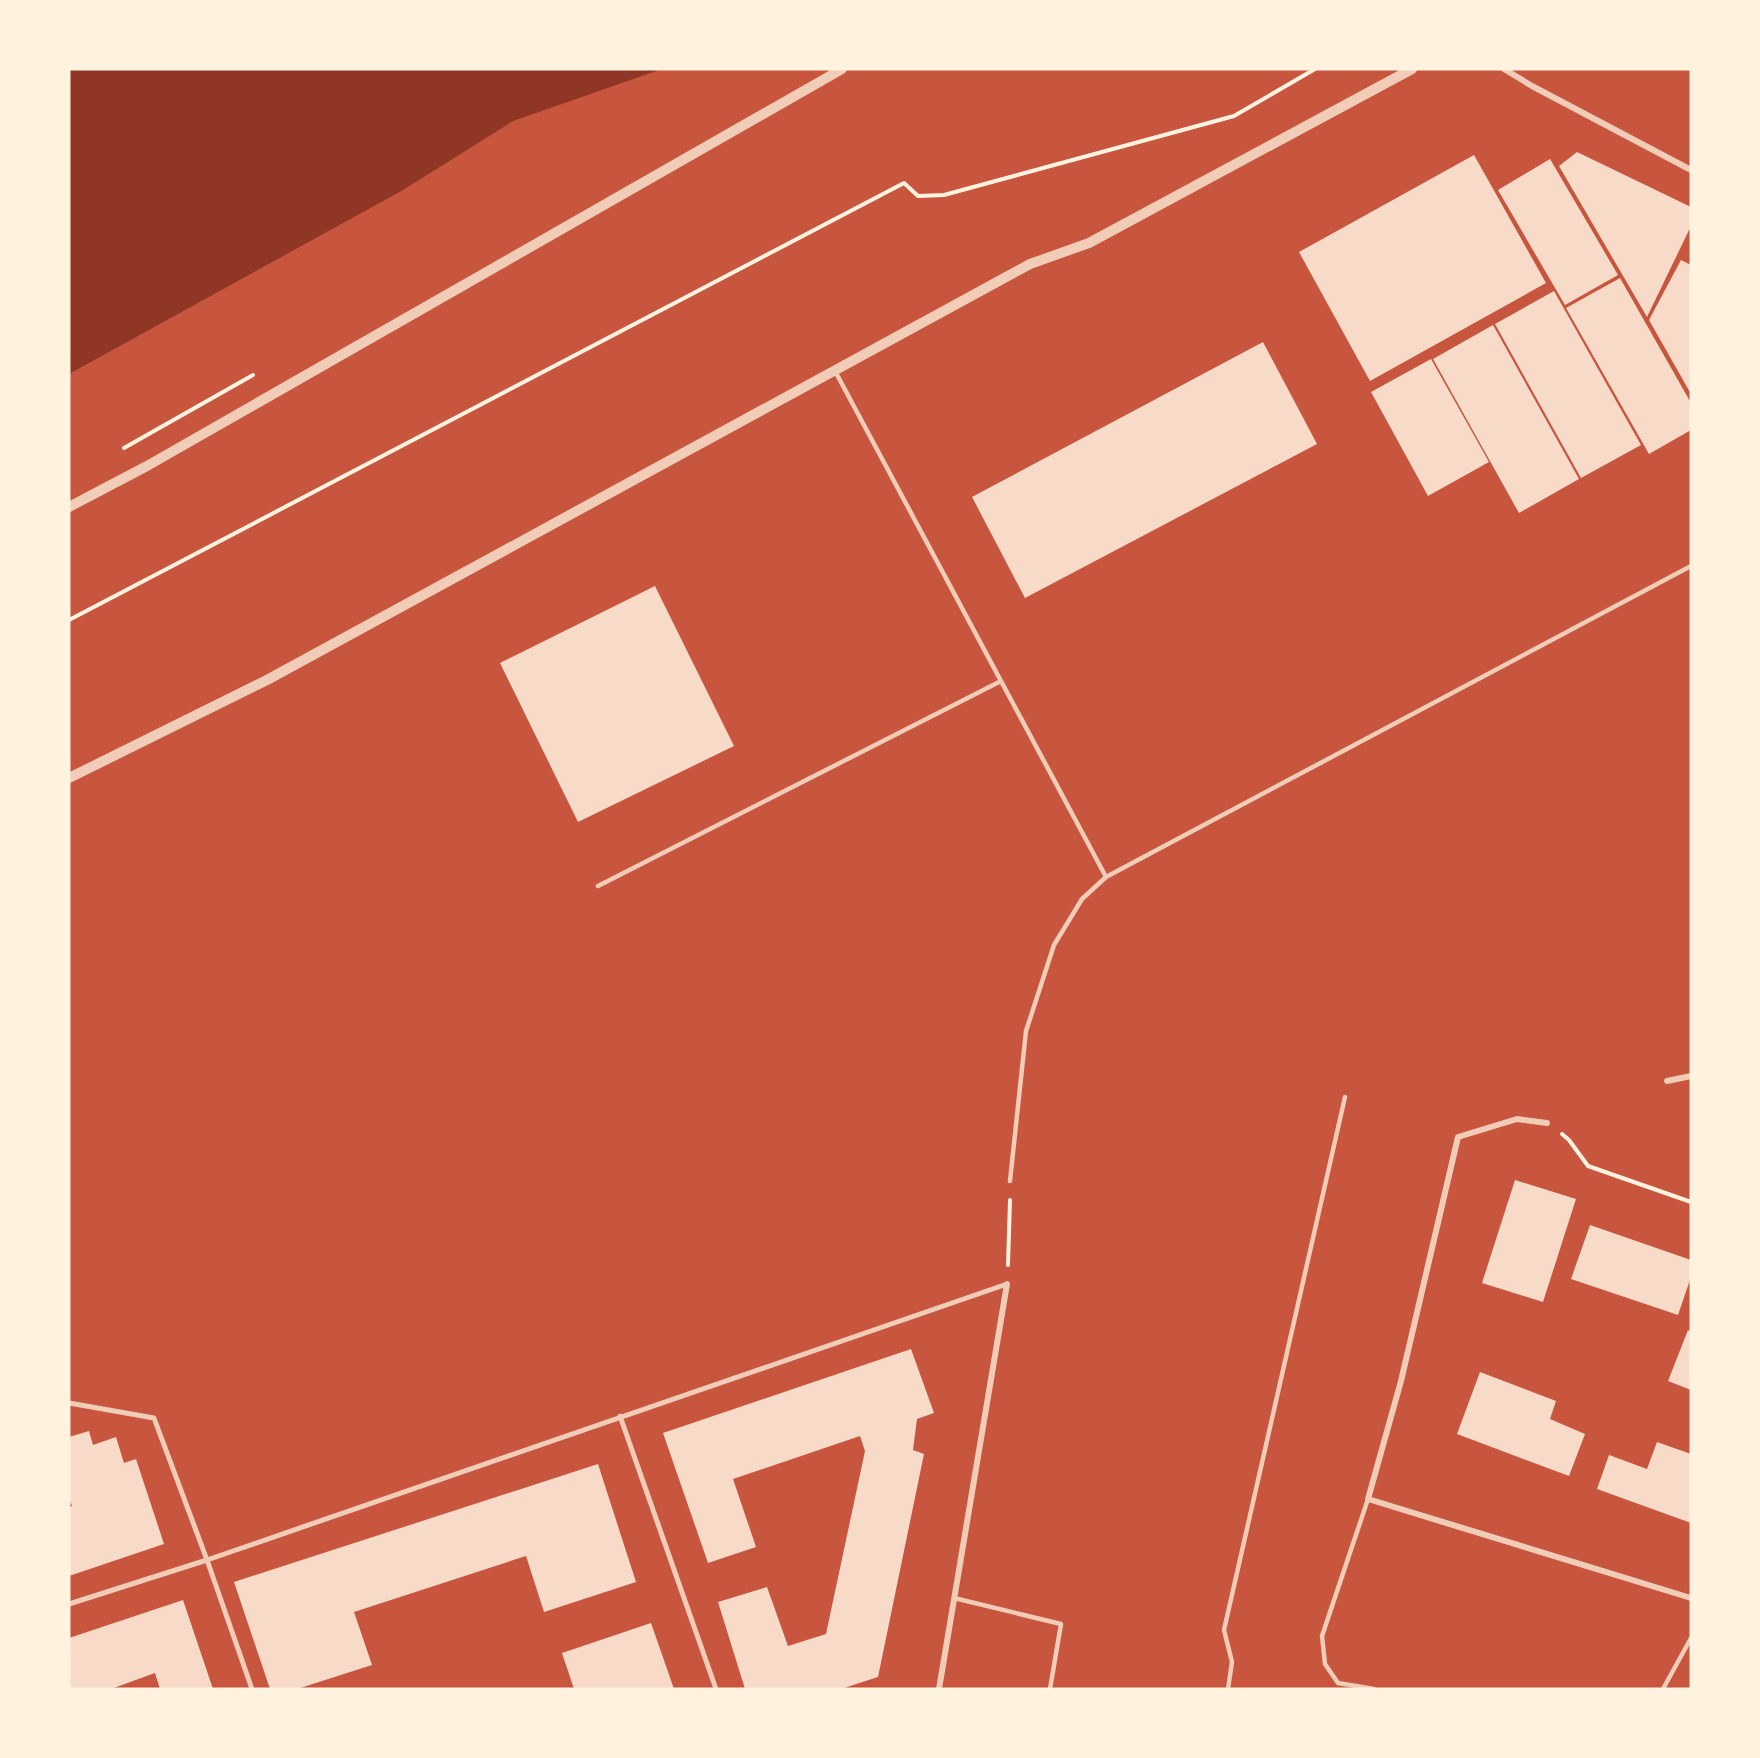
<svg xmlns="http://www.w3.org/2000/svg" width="1760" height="1758" viewBox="0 0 1760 1758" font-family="'Nunito Sans',sans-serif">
	<rect width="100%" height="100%" fill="#c8553d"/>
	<path fill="#8f3625" d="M69 69H662L513 121 403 190 69 374Z"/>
	<path fill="#f7dbc8" d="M1577 152 1691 207V226L1647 317 1559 166Z
		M1474 155 1546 283 1370 381 1299 252Z
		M1550 159 1618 275 1565 305 1498 190Z
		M1681 260 1691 265V394L1649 320Z
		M1620 278 1691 403V430L1649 454 1566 308Z
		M1554 291 1641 445 1581 478 1495 324Z
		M1493 325 1579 479 1519 513 1433 359Z
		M1263 342 1317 444 1025 598 972 497Z
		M1431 359 1489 462 1428 496 1371 392Z
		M655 586 734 746 578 822 500 663Z
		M1515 1180 1576 1199 1543 1302 1482 1283Z
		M1590 1225 1691 1260V1277L1678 1315 1571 1279Z
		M1688 1330 1691 1332V1390L1668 1381Z
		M911 1349 934 1413 917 1419 913 1450 924 1454 878 1677 841 1689H745L718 1602 767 1587 788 1646 826 1634 865 1451 860 1436 733 1479 756 1547 708 1563 663 1433Z
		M1480 1372 1556 1401 1550 1419 1585 1434 1569 1476 1457 1434Z
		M89 1431 93 1445 116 1437 124 1463 136 1459 164 1544 69 1576V1507L72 1506 69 1499V1437Z
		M1657 1442 1691 1454V1523L1597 1489 1609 1455 1647 1469Z
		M598 1464 636 1582 544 1612 526 1556 354 1612 372 1665 297 1689H270L234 1582Z
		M183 1600 213 1689H160L155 1673 111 1689H69V1638Z
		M651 1623 674 1689H574L562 1653Z"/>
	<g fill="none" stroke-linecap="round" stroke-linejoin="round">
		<path stroke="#fff3e0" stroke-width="4" d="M124 448 253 375
			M69 620 904 183 918 196 944 195 1234 116 1315 69
			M1562 1134 1569 1140 1588 1166 1691 1202
			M1008 1265 1010 1200"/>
		<path stroke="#f1ccb7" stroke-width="4.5" d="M835 371 1106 877
			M598 886 1001 681
			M1010 1181 1026 1031 1054 945 1082 899 1106 877 1691 566
			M1368 1499 1322 1636 1325 1664 1338 1683 1374 1689
			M954 1598 1061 1624 1050 1689
			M1228 1689 1232 1662 1224 1630 1345 1097
			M1663 1689 1691 1638"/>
		<path stroke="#f1ccb7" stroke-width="5" d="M69 1403 154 1418 207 1560 252 1689
			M620 1416 716 1689
			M69 1604 207 1560 1007 1284"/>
		<path stroke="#f1ccb7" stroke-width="6" d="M1504 69 1532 86 1691 170
			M1667 1081 1691 1076
			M1547 1123 1517 1119 1458 1137 1401 1381 1368 1499 1691 1598
			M939 1689 1007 1284"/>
		<path stroke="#f1ccb7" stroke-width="10" d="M69 507 147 466 842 69
			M69 778 267 680 1030 264 1089 243 1412 69"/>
	</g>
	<rect width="1760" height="1758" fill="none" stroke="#fff3e0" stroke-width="141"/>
</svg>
